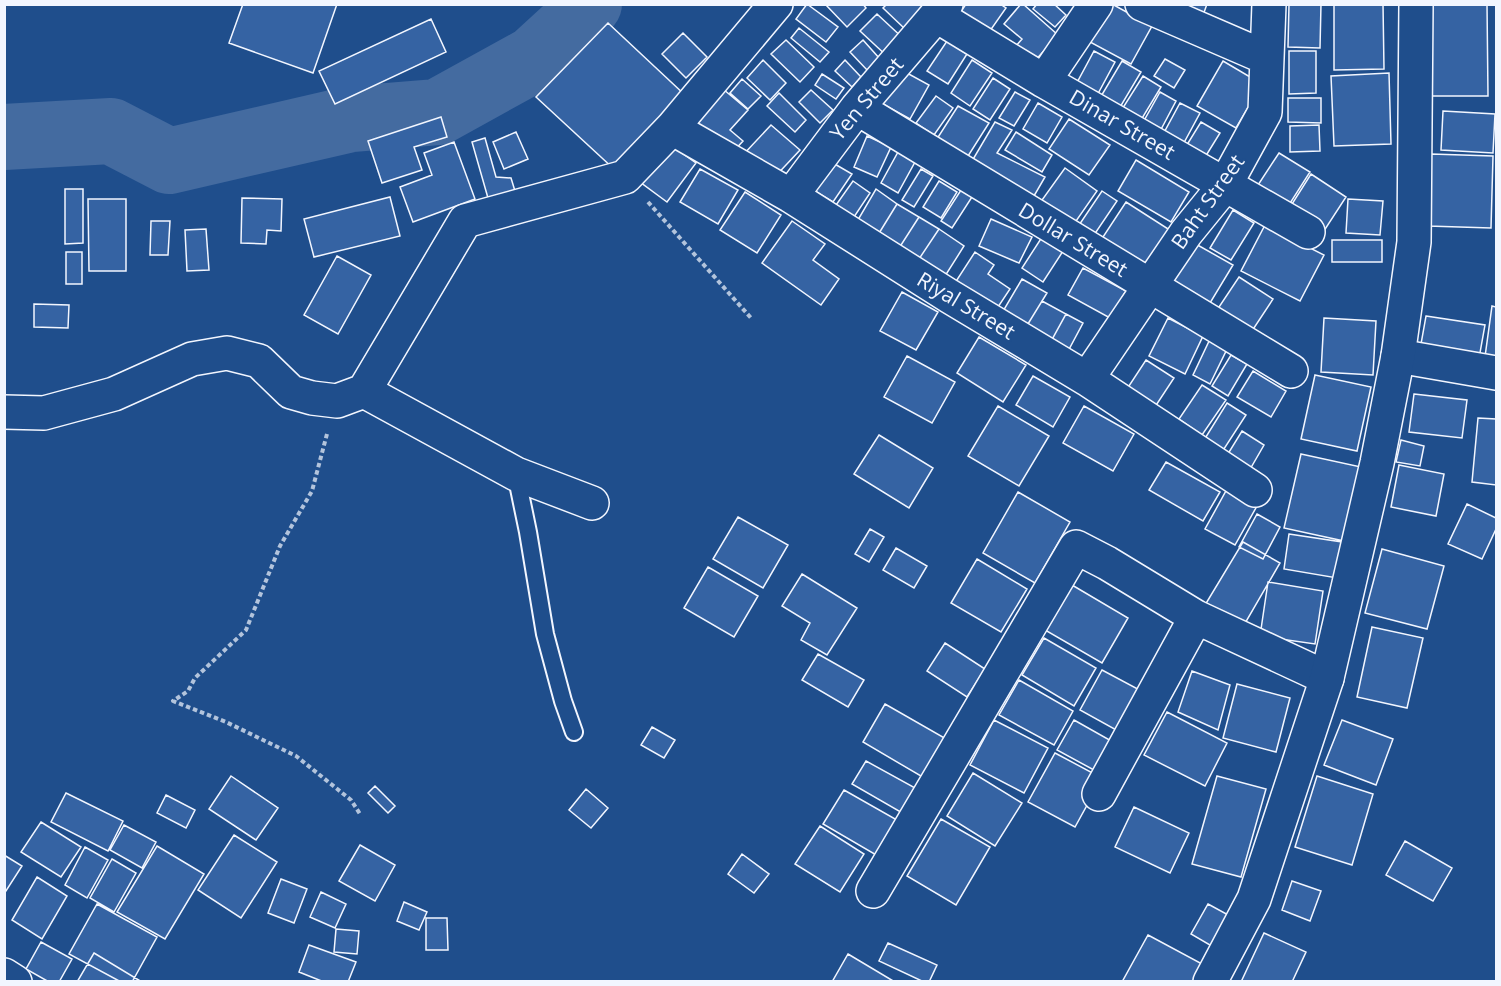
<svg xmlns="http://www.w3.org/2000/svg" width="1501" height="986" viewBox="0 0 1501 986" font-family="'Open Sans',sans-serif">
	<rect width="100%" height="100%" fill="#1f4e8c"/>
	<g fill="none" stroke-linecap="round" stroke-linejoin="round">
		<path stroke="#446ba0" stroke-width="66" d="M4 137 111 131 169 161 351 119 438 112 534 59 570 26 589 4"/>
	</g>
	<path fill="#3563a3" stroke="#f2f6ff" stroke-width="1.5" d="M243 4H337L313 73 229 43Z
		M807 4 838 27 826 42 796 19Z
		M825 4H863L866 8 847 27Z
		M887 4H928L905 29 883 8Z
		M966 4H1000L1006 8 985 38 956 19Z
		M1021 4H1023L1058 35 1033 63 1015 47 1022 39 1004 24Z
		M1037 4H1054L1066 15 1055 27 1033 9Z
		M1112 4 1152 26 1131 64 1090 42Z
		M1172 4H1207L1201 21Z
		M1289 4H1321L1320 48 1288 47Z
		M1383 4 1384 69 1334 70V5Z
		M1430 4H1487L1488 96H1430Z
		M877 14 905 40 889 58 860 31Z
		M431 19 446 52 335 104 319 71Z
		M608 23 686 96 615 170 536 97Z
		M799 28 829 52 820 62 791 38Z
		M683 33 707 57 686 78 662 54Z
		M786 40 814 67 800 82 771 54Z
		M863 40 880 59 868 71 850 52Z
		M947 41 967 54 948 84 927 71Z
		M1094 51 1115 62 1094 101 1073 90Z
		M1289 51H1316V93L1289 94Z
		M1165 59 1185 70 1174 88 1154 76Z
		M763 60 786 83 770 100 747 78Z
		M845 60 861 77 852 87 835 71Z
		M972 60 992 73 970 106 951 93Z
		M1122 61 1141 72 1116 114 1097 103Z
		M1223 61 1262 84 1236 128 1197 106Z
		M896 67 929 85 910 119 877 101Z
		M1389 73 1391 144 1334 146 1331 76Z
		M822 74 844 88 836 99 815 85Z
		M1143 76 1161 87 1138 125 1119 114Z
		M993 78 1010 89 990 120 973 109Z
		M742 79 761 96 748 109 730 93Z
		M723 89 748 110 730 130 743 141 732 153 695 122Z
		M811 90 833 110 820 123 799 102Z
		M1015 92 1030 100 1014 126 999 118Z
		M1160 92 1176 101 1158 135 1141 126Z
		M779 93 806 120 795 132 767 106Z
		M936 96 953 108 934 135 916 123Z
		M1288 98H1321V123L1288 122Z
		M1038 103 1062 117 1047 143 1023 129Z
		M1180 103 1200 113 1180 150 1160 140Z
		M958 106 989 123 963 164 933 145Z
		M1443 111 1495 114 1493 153 1441 150Z
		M441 117 447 137 414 147 422 170 382 183 368 141Z
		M1069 119 1110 145 1089 175 1049 149Z
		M995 122 1012 130 997 153 1045 177 1034 196 972 161Z
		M1201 122 1220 133 1199 167 1180 156Z
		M771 125 800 150 771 181 742 156Z
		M1319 125 1320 151 1290 152V126Z
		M516 132 528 159 504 169 493 142Z
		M1016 132 1052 155 1042 172 1005 150Z
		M867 136 891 147 877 177 854 167Z
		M485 138 496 177 511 178 515 191 488 198 472 142Z
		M454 142 475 199 413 222 400 187 432 175 424 153Z
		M669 144 696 163 667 202 640 182Z
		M898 152 915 162 898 193 881 183Z
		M1279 153 1310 172 1287 208 1256 188Z
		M1431 154 1493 156 1491 228 1428 226Z
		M1136 160 1189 192 1171 222 1118 191Z
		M833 163 852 174 833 202 815 191Z
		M1065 168 1097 191 1074 224 1042 200Z
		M700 169 738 190 718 224 680 202Z
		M921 169 933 176 914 207 902 200Z
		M1311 174 1346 197 1320 237 1285 215Z
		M853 181 870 193 854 217 836 205Z
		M939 181 957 192 941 218 923 207Z
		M65 189H83V243L65 244Z
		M876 189 897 204 873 243 852 230Z
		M961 190 972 197 952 228 941 221Z
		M1102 191 1117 201 1092 238 1077 228Z
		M745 192 781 215 757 253 720 230Z
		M390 197 400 236 314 257 304 219Z
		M242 198 282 199 281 231 267 230 266 244 241 243Z
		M88 199H126V271H89Z
		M1348 199 1383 201 1380 235 1346 233Z
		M1126 202 1176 234 1151 273 1101 240Z
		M897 204 919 217 894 256 873 243Z
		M1233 210 1254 223 1231 260 1210 248Z
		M919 217 939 229 913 268 894 256Z
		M991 219 1032 237 1019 263 979 246Z
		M151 221H170L168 255H150Z
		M792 221 825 244 813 260 839 279 821 305 762 263Z
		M1265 225 1324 255 1300 301 1241 271Z
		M206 229 209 270 187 271 185 230Z
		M939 229 964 246 940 284 913 268Z
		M1044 234 1065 248 1043 282 1022 268Z
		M1332 240H1382V262H1332Z
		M1194 243 1233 265 1207 308 1169 286Z
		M66 252H82V284H66Z
		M975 252 994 265 988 274 1010 289 992 316 951 289Z
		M337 256 371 275 338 334 304 315Z
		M1083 268 1126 291 1110 318 1068 295Z
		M1239 277 1273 299 1252 331 1217 310Z
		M1022 279 1047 293 1023 332 999 318Z
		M902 292 938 312 916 350 880 331Z
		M1042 301 1066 314 1049 345 1023 332Z
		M34 304 69 305 68 328 34 327Z
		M1492 306 1496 307V366L1484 364Z
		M1066 314 1083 323 1067 353 1049 345Z
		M1426 316 1485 325 1478 364 1419 355Z
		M1168 318 1203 336 1185 374 1149 356Z
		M1324 318 1376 321 1373 375 1321 372Z
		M979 337 1026 365 1003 402 957 373Z
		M1211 337 1229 345 1210 384 1193 375Z
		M1231 355 1247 364 1228 396 1212 386Z
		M907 356 955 382 932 423 884 397Z
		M1146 360 1174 378 1149 416 1121 398Z
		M1253 371 1286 391 1271 417 1237 397Z
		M1315 375 1371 387 1357 451 1301 439Z
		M1033 376 1070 397 1053 427 1016 405Z
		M1202 385 1226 400 1202 435 1179 419Z
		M1414 394 1467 400 1462 438 1409 432Z
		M1227 403 1246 415 1222 452 1204 440Z
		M998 406 1049 436 1019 486 968 456Z
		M1084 406 1134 434 1113 471 1063 443Z
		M1478 418 1496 419V485L1472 482Z
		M1242 431 1264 445 1249 471 1226 457Z
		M879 435 933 468 909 508 854 474Z
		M1401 440 1424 446 1420 466 1396 462Z
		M1301 454 1361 467 1344 541 1284 528Z
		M1166 462 1220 492 1203 521 1149 490Z
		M1399 465 1444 474 1436 516 1391 507Z
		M1227 489 1257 506 1235 545 1205 529Z
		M1018 492 1070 522 1035 583 983 553Z
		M1467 504 1496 518V529L1482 559 1448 544Z
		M1257 514 1280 527 1263 559 1239 547Z
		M738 517 788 545 763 588 713 559Z
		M870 529 884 537 869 562 855 554Z
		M1289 534 1342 542 1337 578 1284 569Z
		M1243 542 1280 563 1240 632 1202 610Z
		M896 548 927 566 914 588 883 570Z
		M1382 549 1444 566 1427 629 1365 613Z
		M977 559 1027 589 1001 632 951 603Z
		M708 567 758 596 734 637 684 608Z
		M802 574 857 608 827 655 801 640 810 623 782 606Z
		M1268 582 1323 591 1315 644 1260 636Z
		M1072 585 1128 618 1102 663 1045 630Z
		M1372 627 1423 638 1407 708 1357 697Z
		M1044 638 1096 668 1074 706 1022 675Z
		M945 643 985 669 967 697 927 671Z
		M818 654 864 680 848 707 802 680Z
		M1102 670 1149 695 1127 736 1080 710Z
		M1192 671 1230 685 1218 730 1178 712Z
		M1019 680 1073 711 1054 745 999 715Z
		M1237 684 1290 698 1276 752 1223 738Z
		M885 704 948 740 926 779 863 742Z
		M1167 712 1227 743 1205 786 1144 755Z
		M994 720 1048 748 1024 793 970 765Z
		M1074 720 1122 747 1105 776 1057 750Z
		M1342 720 1393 739 1376 785 1324 765Z
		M652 727 675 740 664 758 641 745Z
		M1055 753 1102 778 1075 827 1028 802Z
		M866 761 917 789 904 814 852 784Z
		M973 773 1022 803 995 846 947 816Z
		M231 776 278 808 256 840 209 809Z
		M1217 776 1266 789 1241 877 1192 864Z
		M1317 776 1373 794 1352 865 1295 847Z
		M375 786 395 806 388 813 368 793Z
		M586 789 608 808 591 828 569 810Z
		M844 790 904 824 883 859 823 824Z
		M66 793 123 821 108 851 51 822Z
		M166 795 195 810 186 828 157 813Z
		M1134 807 1189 833 1170 873 1115 847Z
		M941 819 990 847 956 905 907 876Z
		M41 822 81 847 61 877 21 852Z
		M124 825 156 842 142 868 110 850Z
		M820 826 864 854 840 892 795 864Z
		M234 835 277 862 241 918 198 890Z
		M1405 841 1452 868 1433 901 1386 875Z
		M360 845 395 865 375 901 339 881Z
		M157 846 204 874 165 939 117 912Z
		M85 847 108 860 87 898 65 885Z
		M742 854 769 874 754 893 728 874Z
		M4 855 22 866 4 894Z
		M112 859 136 873 114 912 90 898Z
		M37 877 67 896 42 939 12 920Z
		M281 879 307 889 294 923 268 913Z
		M1292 881 1321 891 1310 921 1282 910Z
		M321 892 346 904 335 928 310 917Z
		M404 902 427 912 419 930 397 921Z
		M97 904 157 937 132 982H121L69 954Z
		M1208 904 1232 917 1215 948 1191 934Z
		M426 918H447L448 950H426Z
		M336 929 359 931 357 954 334 952Z
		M1264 933 1306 952 1292 982H1241Z
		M1148 935 1204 965 1195 982H1122Z
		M41 942 72 959 59 982H49L26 969Z
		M888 943 937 965 929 982H924L879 961Z
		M309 945 356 962 348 982H324L299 972Z
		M94 953 142 982H77Z
		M848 954 895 982H832Z"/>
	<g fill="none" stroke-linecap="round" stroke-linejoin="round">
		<defs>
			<path id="service" d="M516 474 528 532 545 634 563 701 574 732"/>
			<path id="minor" d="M1142 4 1267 58
				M937 16 1044 81 1308 232
				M1044 81 1096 4
				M857 108 1291 371
				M672 128 791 196 949 296 1087 379 1255 490
				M791 196 857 108 946 4
				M1398 356 1496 373
				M1087 379 1186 233 1225 185 1265 112 1269 4
				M364 391 516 474 592 503
				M4 412 44 413 114 394 192 359 227 353 259 361 291 392 312 398 337 401 364 391 465 221 625 177 672 128 776 4
				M1099 794 1196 617
				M873 891 1076 547 1107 563 1196 617 1327 678
				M4 975 15 982"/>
			<path id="tertiary" d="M1210 982 1254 899 1327 678 1377 463 1398 356 1414 242 1416 4"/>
		</defs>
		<use href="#service" stroke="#f2f6ff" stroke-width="20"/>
		<use href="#minor" stroke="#f2f6ff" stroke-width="36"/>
		<use href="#tertiary" stroke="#f2f6ff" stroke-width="36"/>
		<path stroke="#b3c4dc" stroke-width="4" stroke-dasharray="4.5 3" stroke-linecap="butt" d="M648 202 751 318
			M327 434 312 491 280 546 246 630 195 678 188 691 173 701 226 722 296 756 351 800 360 814"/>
		<use href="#service" stroke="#1f4e8c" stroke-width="16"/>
		<use href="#minor" stroke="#1f4e8c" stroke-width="33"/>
		<use href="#tertiary" stroke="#1f4e8c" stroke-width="33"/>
	</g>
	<g text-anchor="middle" stroke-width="4.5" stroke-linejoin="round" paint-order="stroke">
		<g font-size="21" fill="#f2f6ff" stroke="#1f4e8c">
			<text transform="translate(867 99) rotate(-50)" y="7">Yen Street</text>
			<text transform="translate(1122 125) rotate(30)" y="7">Dinar Street</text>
			<text transform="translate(1208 202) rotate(-55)" y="7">Baht Street</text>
			<text transform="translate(1073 240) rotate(31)" y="7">Dollar Street</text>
			<text transform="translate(966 306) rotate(31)" y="7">Riyal Street</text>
		</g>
	</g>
	<rect width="1501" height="986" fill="none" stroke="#f2f6ff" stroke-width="12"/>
</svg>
